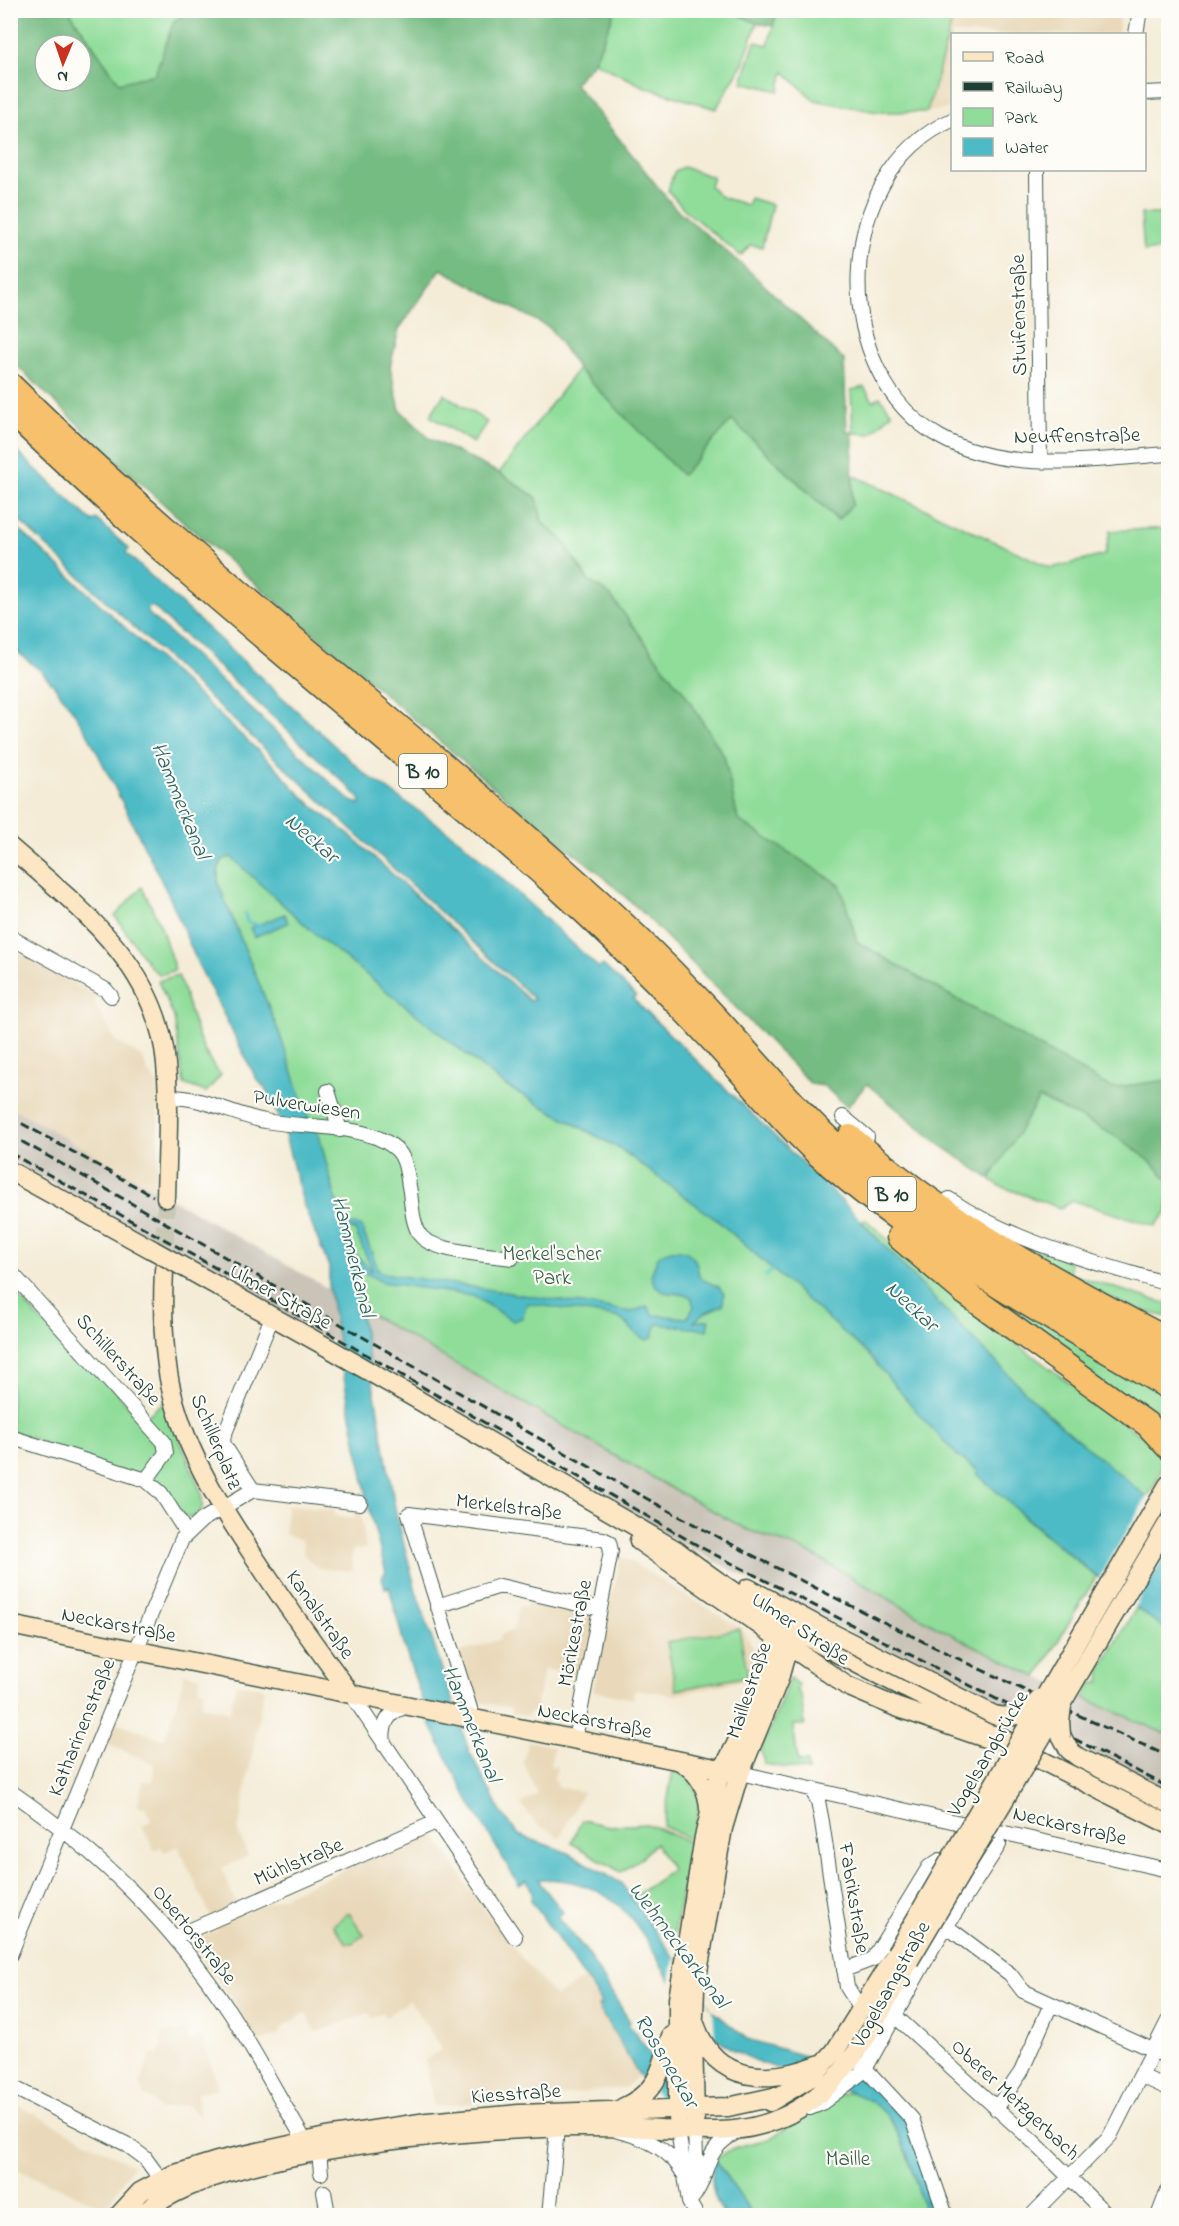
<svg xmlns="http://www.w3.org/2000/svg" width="1179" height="2226" viewBox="0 0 1179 2226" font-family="'Indie Flower',sans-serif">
	<rect width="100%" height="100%" fill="#fdfcf7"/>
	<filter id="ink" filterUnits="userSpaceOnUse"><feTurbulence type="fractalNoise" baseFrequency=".0167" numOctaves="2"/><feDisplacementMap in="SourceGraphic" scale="12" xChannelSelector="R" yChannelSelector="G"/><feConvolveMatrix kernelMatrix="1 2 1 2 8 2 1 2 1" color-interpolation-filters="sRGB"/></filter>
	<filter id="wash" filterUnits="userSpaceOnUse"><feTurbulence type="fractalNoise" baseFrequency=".008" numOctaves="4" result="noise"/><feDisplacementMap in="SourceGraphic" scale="24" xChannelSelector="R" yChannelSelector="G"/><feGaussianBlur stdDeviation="1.35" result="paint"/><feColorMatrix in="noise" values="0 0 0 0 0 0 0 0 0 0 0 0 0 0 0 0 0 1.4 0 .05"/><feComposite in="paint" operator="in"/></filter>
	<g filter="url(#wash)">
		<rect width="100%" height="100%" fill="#f4ecd7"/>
		<path fill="#e9d9ba" d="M955 11H1120L1118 34H952V108L927 112Z
			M11 947 97 996 94 1001 115 1041 143 1058 148 1073 157 1083 159 1194 11 1107Z
			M287 1506 335 1510V1516L354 1519 355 1514H361L366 1549 352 1550 353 1571 317 1568 304 1555 302 1540 284 1534Z
			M621 1556 739 1627 747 1635 752 1649 755 1660 754 1678 676 1695 635 1689 633 1699 593 1691 598 1667 580 1663 577 1675 544 1669 535 1713 530 1712 527 1716 513 1714 511 1708 474 1701 459 1653 500 1639V1635L513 1630 519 1606 526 1607 529 1597 608 1614Z
			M184 1673 201 1677 199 1688 204 1690 201 1706 230 1712 236 1683 264 1688 238 1832 248 1856 221 1868 241 1915 433 1831 470 1890 507 1940 555 1997 584 1979 601 2005V2012L626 2051 638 2076 626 2087 551 2097 434 2106 425 2060 442 2049 409 2000 386 2017 382 2012 372 2018 369 2013 317 2032 305 2013 283 2027 279 2034 257 2043 234 2002 190 1942 217 1930 178 1846 164 1852 161 1847 154 1850 142 1825 151 1821 147 1808 138 1806 143 1781 152 1782 155 1764 107 1744 116 1722 164 1740 178 1702Z
			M529 1741 554 1747 550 1766 557 1767 554 1779 559 1787 583 1792 560 1837 535 1823 521 1804 537 1794 523 1761Z
			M185 2030 190 2040 202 2037 218 2088 197 2092 200 2117 186 2104 160 2110 151 2098 145 2095 140 2083 151 2054 157 2056 162 2044 159 2042 162 2033Z
			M11 2102 133 2165 106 2208 11 2167Z"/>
		<path fill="#c9c3b8" d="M11 1107 748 1529 806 1551 939 1628 1037 1677 1168 1735V1793L830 1623 662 1533 229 1282 11 1161Z"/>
		<path fill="#90dd9a" stroke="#588d67" stroke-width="1.5" d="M69 11H191L174 21 156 74 119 83Z
			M615 11H730L757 23 743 63 716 109 645 87 594 62Z
			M777 11H955L927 112H877L814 100 784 72 779 91 742 82 755 42 768 45Z
			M683 167 713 177 710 186 721 197 747 205 750 198 772 205 762 247 750 245 741 256 687 212 668 191 674 172Z
			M1141 214H1164L1166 250 1144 251Z
			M578 369 682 475 732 420 837 520 852 504 853 475 1051 568 1105 555 1110 531 1168 528V1080L1111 1088 857 942 840 885 738 821 724 756 682 689 674 681 610 595 588 580 562 540 542 522 537 498 499 473Z
			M864 387 873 401 880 397 892 413 871 434 853 433 851 390Z
			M444 394 487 422 473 443 430 416Z
			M231 857 315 934 506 1086 620 1149 718 1221 868 1354 958 1456 978 1471 1025 1518 1096 1577 1037 1677 939 1628 806 1551 748 1530 669 1487 359 1308 350 1256 319 1135 310 1123 280 1035 218 883V870L224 858Z
			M142 887 161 927 175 970 160 975 151 968 115 916Z
			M178 975C191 1008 196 1048 221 1075L206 1092 184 1084 174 1017 158 981Z
			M1038 1098C1075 1116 1148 1142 1167 1178 1171 1186 1168 1202 1168 1211L1155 1226 1073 1201 1060 1208 1000 1186 990 1179Z
			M865 1219C955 1302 1057 1373 1155 1446 1171 1464 1156 1481 1147 1498 1042 1417 952 1318 862 1222Z
			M1008 1236C1030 1244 1048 1254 1070 1261V1274L1167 1304 1168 1300V1317C1124 1309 1040 1267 1008 1236Z
			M960 1273 1168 1395V1426L1105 1388Z
			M10 1286 43 1323 50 1322 142 1420 165 1401 202 1495V1509L194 1517H184L164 1490 11 1431Z
			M1136 1608 1168 1631V1735L1084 1698 1092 1683H1100L1101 1668Z
			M739 1629 748 1676 676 1690 667 1642Z
			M790 1678 798 1685 796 1689 801 1696 805 1725H793L798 1762H807L808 1771 764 1764 761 1751Z
			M673 1770C708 1777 699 1816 692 1840L663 1826Z
			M582 1820 609 1826 647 1824 691 1843 674 1936 669 1937 638 1894 672 1870 655 1843 640 1859 621 1872 571 1843Z
			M349 1913 364 1935 352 1943H346L333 1925Z
			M849 2092C899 2096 913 2178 926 2215H753L715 2160 733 2148 769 2139 838 2095Z"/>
		<path fill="#74bc82" stroke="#4a7c5b" stroke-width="1.5" fill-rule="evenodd" d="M10 11H69L119 83 155 74 174 21 191 11H615L594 62 574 83 674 207 748 270 844 360 847 432 853 433 852 505 838 520 732 420 682 475 578 369 550 328 441 269 399 329 390 367 400 410 430 439 499 473 537 498 542 523 562 540 588 580 610 595 674 681 682 689 724 756 738 820 840 885 857 942 1111 1088 1168 1080V1180C1135 1139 1085 1121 1039 1098L990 1179 939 1144 867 1084 847 1107 824 1086 811 1084 644 914 597 871 539 826 196 533 129 473 11 360ZM45 45H81V81H45Z
			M730 11H777L773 26 757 23Z"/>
		<path fill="#4dbbc6" stroke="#367c7d" stroke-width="1.5" fill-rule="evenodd" d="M11 446 93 522 96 519 129 549 126 553 364 773 460 840 599 968 603 965 636 996 633 999 847 1206 940 1305 1045 1412 1168 1515V1631C1102 1583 1039 1530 978 1475L977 1470 958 1456 924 1420 868 1354 718 1221 620 1149 506 1086 315 934 231 857 222 860 218 870V883L280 1035 310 1123 319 1135 342 1223 361 1226 378 1269 383 1273 632 1312 647 1306 653 1315 687 1318 694 1307 691 1297C673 1289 660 1301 651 1276L657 1258C668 1247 686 1246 695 1260 698 1266 697 1273 701 1279L719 1287 724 1294 723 1305 704 1313 694 1322 709 1320 707 1330 657 1324 652 1338 647 1340C633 1336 630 1322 616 1317L527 1303 522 1318 513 1321 473 1296 382 1282 362 1271 353 1270 396 1513 416 1591 469 1751 501 1812 519 1835 569 1853 621 1883 711 2009 747 2039 825 2062 874 2086 907 2119 940 2215H926C915 2184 906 2134 883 2111 872 2099 859 2096 844 2090 802 2074 749 2066 714 2036 646 1979 653 1878 539 1879L540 1883 563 1912 558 1918 584 1948 630 2022 628 2024 655 2060 652 2071 644 2083 601 2012 598 2006 601 2004 594 1991 531 1900 532 1892 527 1880 519 1885 467 1798 431 1726 406 1652 389 1587 385 1588 382 1577 386 1572 370 1512 347 1394 329 1289V1267L304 1206 281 1121 264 1087 256 1078 198 964 171 900 89 736C76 714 60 691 42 672 31 662 20 656 11 645L10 521 279 770C299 797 324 815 350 835L530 1001 534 999 11 513ZM148 607H154L180 633H182L350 788 361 800 360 804 351 801 330 782 148 613ZM343 1228 355 1230 373 1272 357 1256H350Z
			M285 914 288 923 254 937 250 928Z
			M715 2160 753 2215H724C713 2198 708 2180 715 2160Z"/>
		<path fill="#f4ecd7" d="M1148 1495 1168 1511V1550L1133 1609 1097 1582Z
			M674 1958 713 2011 715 2037 678 1996 670 1982Z"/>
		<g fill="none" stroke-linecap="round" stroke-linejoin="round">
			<path stroke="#4dbbc6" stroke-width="3" d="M245 913 247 922 263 926
				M766 1276 775 1267"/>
			<path stroke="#4dbbc6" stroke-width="12" d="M652 2075 676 2114"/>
		</g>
	</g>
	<g filter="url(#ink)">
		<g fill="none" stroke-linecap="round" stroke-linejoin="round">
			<path stroke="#c9c9b6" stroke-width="18" stroke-dasharray="18 9" stroke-linecap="butt" d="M164 1270 166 1198"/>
			<defs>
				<path id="street" d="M1136 34 1140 10
					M1144 93 1168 92
					M952 120C832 173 827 374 940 437 1007 475 1096 459 1168 454
					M1037 170 1040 460
					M10 937 106 990 111 996
					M328 1091 340 1130
					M168 1097C202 1096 233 1115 265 1121 301 1128 372 1123 398 1151 406 1160 407 1174 409 1186 412 1201 411 1221 420 1235 432 1252 491 1255 512 1258
					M843 1117 867 1137
					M949 1199C1014 1243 1094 1262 1168 1284
					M10 1271 164 1442 166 1453 146 1480
					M10 1437 146 1480 161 1493 186 1532
					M253 1490 224 1445 223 1438 272 1317
					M253 1490 360 1503
					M437 1606 500 1586 600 1609
					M351 1694 515 1937
					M473 1718 409 1514 603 1539 609 1542 611 1551 575 1739
					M384 1745C381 1724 388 1711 409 1706
					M740 1773 1168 1870
					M811 1789 818 1801 822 1822 847 1987 862 2011
					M10 1791C100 1853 171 1922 231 2014 257 2055 280 2099 305 2141
					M946 1926 1010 1974 1023 1991 1168 2057
					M175 1937 436 1822
					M10 1955 182 1539 202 1520 253 1490
					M844 1970 873 1959 929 1867 940 1860 954 1866
					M894 2015 1036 2144 1108 2216
					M861 2064 912 2119 946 2216
					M1141 2076 1168 2088
					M10 2086 126 2144 145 2158 161 2180
					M810 2108 822 2103 864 2071 933 1947 999 1845
					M996 2109 1021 2072 1051 2004
					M678 2130 689 2202 697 2216
					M618 2131C643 2137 670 2149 683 2173
					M695 2132 697 2180
					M319 2152 321 2173
					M324 2192 328 2214
					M689 2202C713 2176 698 2151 739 2131
					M549 2216 557 2128
					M1031 2216 1110 2136 1168 2021
					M1158 2216 1168 2190"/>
				<path id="secondary" d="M10 847C79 907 158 966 166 1064 170 1108 167 1153 166 1198
					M10 1171 153 1250
					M187 1269 334 1351 676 1550C773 1627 886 1679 997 1733L1012 1746
					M164 1270C162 1310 163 1355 172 1393 188 1457 223 1510 259 1564 288 1608 319 1651 351 1694
					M639 1541 847 1686 896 1707 991 1740
					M748 1588 826 1630
					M10 1625 740 1773
					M1050 1688 1168 1485
					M1066 1696 1168 1523
					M1061 1735 1069 1750 1078 1757 1168 1803
					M1017 1748 1168 1824
					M680 1761C698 1772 708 1788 709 1809
					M695 2024C716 2085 770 2084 821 2064
					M770 2102 813 2076 835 2051 896 1953
					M622 2108C658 2092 661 2071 671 2036
					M678 2118V1999L704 1837 719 1777 736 1744 778 1639 785 1631
					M695 2118 693 2039 695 1989 723 1828 738 1778 779 1679 788 1646V1635
					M118 2216 140 2192 172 2175 217 2161 326 2137 427 2122 519 2114 728 2107 778 2096
					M141 2216C211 2147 484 2128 583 2127 608 2127 634 2127 660 2129 710 2132 755 2136 800 2108 853 2076 879 2012 909 1961"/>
				<path id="highway" d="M10 385C185 557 380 705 562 868 612 912 660 958 705 1006 752 1056 795 1110 847 1156 943 1240 1056 1300 1168 1360
					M10 410C182 577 372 724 552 882 609 933 663 987 715 1043 749 1080 782 1121 819 1155 924 1249 1048 1315 1168 1387
					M850 1137C944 1220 1058 1283 1168 1340
					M899 1237 964 1292 1147 1424 1168 1447"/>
			</defs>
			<use href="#street" stroke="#3f574c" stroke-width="16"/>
			<use href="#secondary" stroke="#3f574c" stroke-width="21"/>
			<use href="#highway" stroke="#3f574c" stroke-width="27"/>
			<use href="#street" stroke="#fff" stroke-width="14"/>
			<use href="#secondary" stroke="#fce6c4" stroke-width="18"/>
			<use href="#highway" stroke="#f7c06c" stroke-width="24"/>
			<path stroke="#1f3d34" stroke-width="3" stroke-dasharray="9 4.5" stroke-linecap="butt" d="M10 1117 153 1196
				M10 1135C226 1255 437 1383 653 1502 821 1594 994 1678 1168 1756
				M10 1153 221 1271 704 1549 1168 1787"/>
			<defs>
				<path id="secondary-bridge" d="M153 1250 187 1269
					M826 1630 994 1715C1013 1720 1028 1713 1041 1698
					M1061 1735 1060 1721 1062 1706
					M896 1953 1050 1688
					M909 1961 1066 1696"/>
			</defs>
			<use href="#secondary-bridge" stroke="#3f574c" stroke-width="21" stroke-linecap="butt"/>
			<use href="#secondary-bridge" stroke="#fce6c4" stroke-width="18"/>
		</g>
	</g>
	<g text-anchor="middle" stroke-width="4.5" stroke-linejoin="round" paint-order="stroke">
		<g fill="#fdfcf7" stroke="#62766e" stroke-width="1.5">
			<rect x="399" y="754" width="48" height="34" rx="4.5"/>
			<rect x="868" y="1177" width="48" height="34" rx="4.5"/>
		</g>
		<g font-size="20" font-weight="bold" fill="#1f3d34">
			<text x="423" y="778">B 10</text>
			<text x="892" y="1201">B 10</text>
		</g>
		<g font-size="21" fill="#1f3d34" stroke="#fdfcf7">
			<text transform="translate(1018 315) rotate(-91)" y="7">Stuifenstraße</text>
			<text transform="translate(1077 435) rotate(-1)" y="7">Neuffenstraße</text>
			<text transform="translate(307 1104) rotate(9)" y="7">Pulverwiesen</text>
			<text transform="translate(281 1296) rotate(29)" y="7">Ulmer Straße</text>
			<text transform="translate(119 1359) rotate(48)" y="7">Schillerstraße</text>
			<text transform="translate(217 1441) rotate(67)" y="7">Schillerplatz</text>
			<text transform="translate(509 1506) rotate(7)" y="7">Merkelstraße</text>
			<text transform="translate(321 1614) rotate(55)" y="7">Kanalstraße</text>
			<text transform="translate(119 1624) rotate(11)" y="7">Neckarstraße</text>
			<text transform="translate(801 1628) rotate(34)" y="7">Ulmer Straße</text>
			<text transform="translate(574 1633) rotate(-79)" y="7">Mörikestraße</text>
			<text transform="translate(748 1690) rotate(-71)" y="7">Maillestraße</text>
			<text transform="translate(595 1720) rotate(11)" y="7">Neckarstraße</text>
			<text transform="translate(81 1727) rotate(-68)" y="7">Katharinenstraße</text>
			<text transform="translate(987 1753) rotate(-60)" y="7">Vogelsangbrücke</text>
			<text transform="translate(1070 1825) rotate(13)" y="7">Neckarstraße</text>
			<text transform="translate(298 1861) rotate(-23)" y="7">Mühlstraße</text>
			<text transform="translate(855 1898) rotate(81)" y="7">Fabrikstraße</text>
			<text transform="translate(195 1934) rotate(51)" y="7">Obertorstraße</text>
			<text transform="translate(890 1984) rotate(-61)" y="7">Vogelsangstraße</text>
			<text transform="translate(516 2093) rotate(-4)" y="7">Kiesstraße</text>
			<text transform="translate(1016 2099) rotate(43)" y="7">Oberer Metzgerbach</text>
		</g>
		<g font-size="21" fill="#365d48" stroke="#fdfcf7">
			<text x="552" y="1260">Merkel'scher<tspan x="552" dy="24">Park</tspan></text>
			<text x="848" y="2165">Maille</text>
		</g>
		<g font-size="22" font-style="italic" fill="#2d6360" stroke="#fdfcf7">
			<text transform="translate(182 800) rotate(68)" y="8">Hammerkanal</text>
			<text transform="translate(313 837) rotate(41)" y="8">Neckar</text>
			<text transform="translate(355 1256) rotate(76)" y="8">Hammerkanal</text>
			<text transform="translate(913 1305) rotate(43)" y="8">Neckar</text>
			<text transform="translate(473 1723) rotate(68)" y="8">Hammerkanal</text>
			<text transform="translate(680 1944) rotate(53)" y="8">Wehrneckarkanal</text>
			<text transform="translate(668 2060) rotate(59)" y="8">Rossneckar</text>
		</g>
	</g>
	<rect width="1179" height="2226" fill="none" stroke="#fdfcf7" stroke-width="36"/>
	<rect x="951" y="33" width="195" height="138" fill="#fdfcf7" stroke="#a4b0a9" stroke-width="1.5"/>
	<rect x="963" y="52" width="30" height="9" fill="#fce6c4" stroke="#a4b0a9" stroke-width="1.5"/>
	<text x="1005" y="63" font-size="18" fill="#1f3d34">Road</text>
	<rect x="963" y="82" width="30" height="9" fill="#1f3d34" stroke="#a4b0a9" stroke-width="1.5"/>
	<text x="1005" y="93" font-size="18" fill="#1f3d34">Railway</text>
	<rect x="963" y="108" width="30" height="18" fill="#90dd9a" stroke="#a4b0a9" stroke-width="1.5"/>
	<text x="1005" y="123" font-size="18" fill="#1f3d34">Park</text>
	<rect x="963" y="138" width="30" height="18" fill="#4dbbc6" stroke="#a4b0a9" stroke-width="1.5"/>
	<text x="1005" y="153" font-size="18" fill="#1f3d34">Water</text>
	<g transform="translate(63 63) rotate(182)"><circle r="28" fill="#fdfcf7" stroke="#a4b0a9" stroke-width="1.5"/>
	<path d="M0-4.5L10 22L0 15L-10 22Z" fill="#c8321e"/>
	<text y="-9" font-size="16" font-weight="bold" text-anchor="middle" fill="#1f3d34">N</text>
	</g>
</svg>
